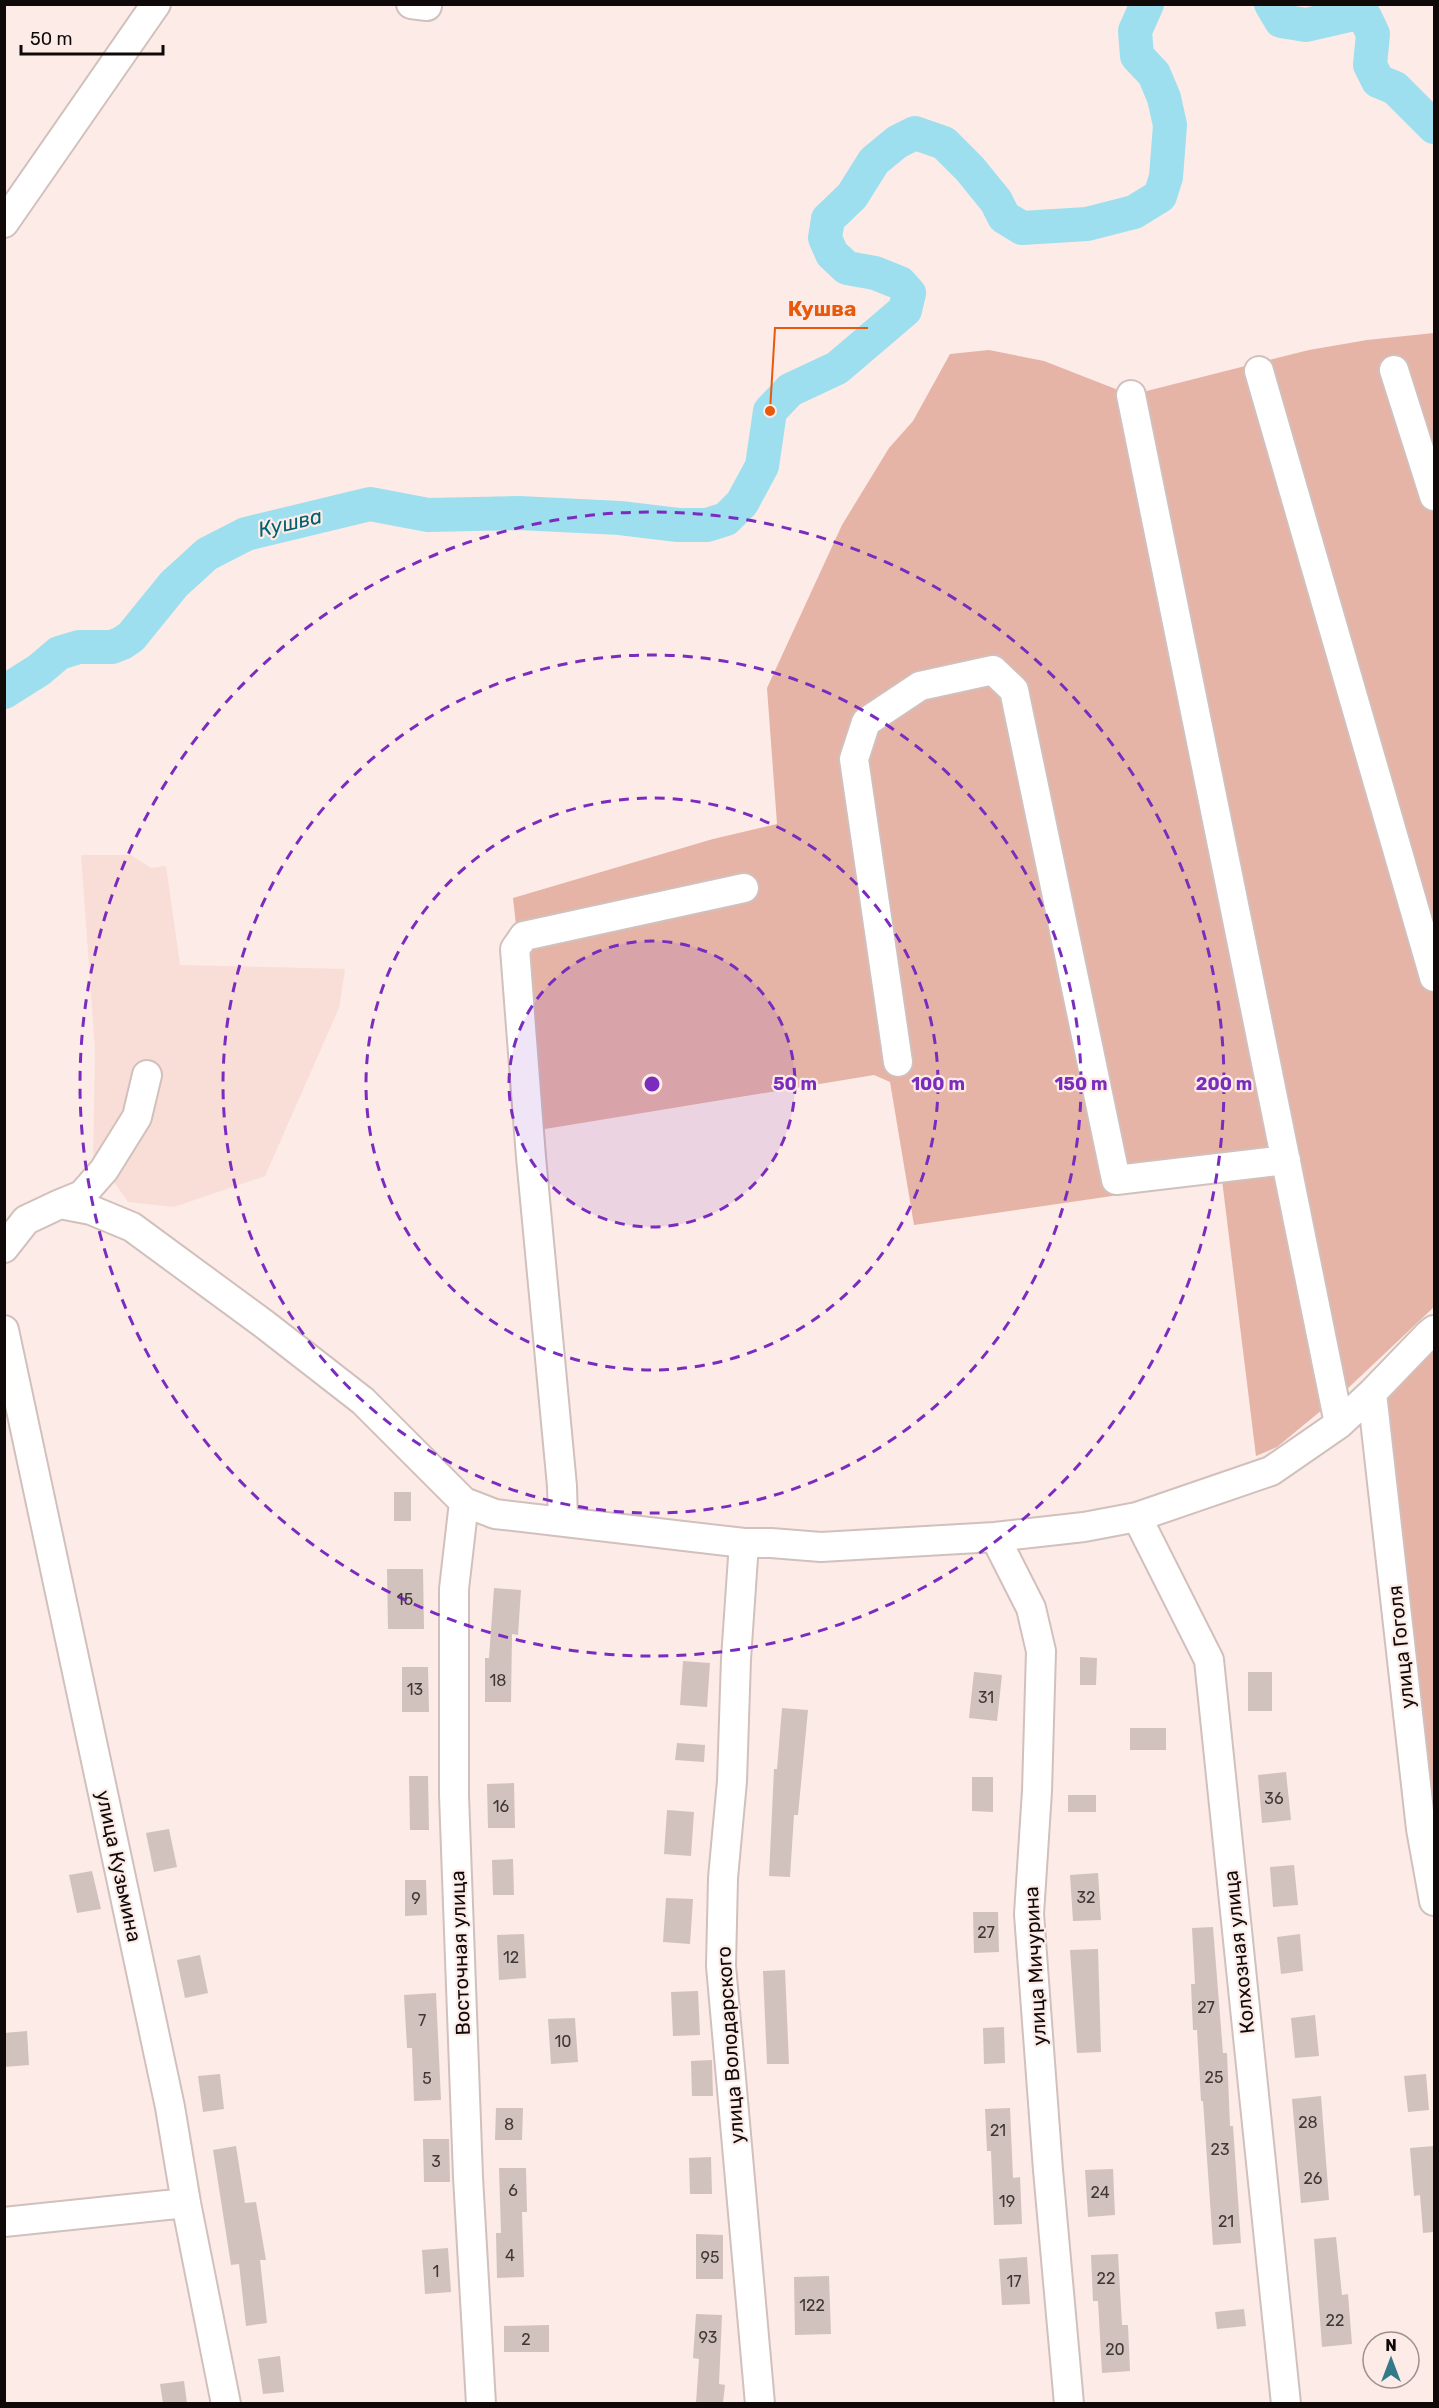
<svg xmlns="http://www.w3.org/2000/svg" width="1439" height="2408" viewBox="0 0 1439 2408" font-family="Rubik,sans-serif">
	<rect width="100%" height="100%" fill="#fcebe6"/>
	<path fill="#f8ded7" d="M81 855H131L151 868 166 866 180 965 345 969 339 1008 265 1176 174 1207 128 1202 109 1175 93 1167 95 1050Z"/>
	<path fill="#e5b4a7" d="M1434 333V1307L1345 1391 1277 1447 1256 1456 1222 1180 914 1225 890 1082 874 1075 539 1130 513 898 713 839 777 824 767 688 842 525 889 448 913 421 950 354 989 350 1044 361 1131 395 1309 350 1367 340Z
		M1434 1346V1841L1386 1390Z"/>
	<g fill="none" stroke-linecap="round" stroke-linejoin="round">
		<path stroke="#9ddfee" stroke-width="34" d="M1271 4 1281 21 1306 25 1354 14 1365 17 1373 34 1370 65 1378 81 1395 88 1434 127
			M4 692 39 670 59 653 79 647H112L122 643 131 637 174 584 207 554 246 534 370 504 428 515 519 513 620 518 678 525H707L726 519 742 503 762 466 770 411 790 390 837 368 905 310 909 293 900 283 875 273 847 268 832 254 825 238 828 219 852 196 874 161 897 142 915 133 944 143 970 169 996 201 1004 217 1022 228 1087 224 1134 212 1160 196 1166 177 1170 125 1164 98 1154 74 1137 56 1135 31 1147 4"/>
	</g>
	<path fill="#d2c2bd" d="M394 1492H411V1521H394Z
		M387 1569H423L424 1629H388Z
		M494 1588 521 1590 518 1635 512 1634 511 1702H485V1658H489Z
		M1080 1657 1097 1658 1096 1685H1080Z
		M683 1661 710 1663 707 1707 680 1705Z
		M402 1667H428L429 1712H402Z
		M974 1672 1002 1675 997 1721 969 1718Z
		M1248 1672H1272V1711H1248Z
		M782 1708 808 1710 798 1815H794L790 1877 769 1876 774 1769H777Z
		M1130 1728H1166V1750H1130Z
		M677 1743 705 1745 704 1762 675 1760Z
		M1286 1772 1291 1820 1262 1823 1258 1775Z
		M409 1776H428L429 1830H410Z
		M972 1777H993V1812L972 1811Z
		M514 1783 515 1828H488L487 1784Z
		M1068 1795H1096V1812H1068Z
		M667 1810 694 1812 691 1856 664 1854Z
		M169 1829 177 1867 154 1872 146 1833Z
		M513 1859 514 1895H493L492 1860Z
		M1294 1865 1298 1905 1273 1907 1270 1867Z
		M92 1871 101 1909 77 1913 69 1875Z
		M1098 1873 1101 1920 1073 1921 1070 1875Z
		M405 1880H426L427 1915 405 1916Z
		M666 1898 693 1899 690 1944 663 1942Z
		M973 1912H998L999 1952 974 1953Z
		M1213 1927 1223 2053H1227L1230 2126H1233L1241 2243 1213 2245 1203 2101H1201L1197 2030H1193L1191 1984H1195L1192 1928Z
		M524 1934 526 1978 499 1980 497 1935Z
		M1300 1934 1303 1971 1281 1974 1277 1937Z
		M1098 1949 1101 2052 1077 2053 1070 1950Z
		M200 1955 208 1993 185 1998 177 1960Z
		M785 1970 789 2064H767L763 1971Z
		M698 1991 700 2035 673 2036 671 1992Z
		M436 1993 441 2100 414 2101 412 2048H407L404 1995Z
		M1315 2015 1319 2056 1295 2058 1291 2018Z
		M575 2018 578 2062 551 2064 548 2019Z
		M1004 2027 1005 2063 984 2064 983 2028Z
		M27 2031 29 2065 4 2067V2033Z
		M712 2060 713 2096H692L691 2061Z
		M220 2074 224 2109 203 2112 198 2076Z
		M1426 2074 1429 2110 1408 2112 1404 2076Z
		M1321 2096 1329 2200 1301 2203 1292 2099Z
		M496 2108H523L522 2140H495Z
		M1010 2108 1013 2178 1020 2177 1022 2224 994 2225 991 2151H987L985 2109Z
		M423 2139H449L450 2182H424Z
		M236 2146 245 2203 256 2202 266 2260H260L267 2323 246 2326 239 2264 231 2265 213 2150Z
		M1434 2146V2232L1423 2233 1420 2195 1414 2196 1410 2148Z
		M711 2157 712 2194H690L689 2158Z
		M499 2168H526L527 2212H522L524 2277 497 2278 496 2233H501Z
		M1113 2169 1115 2215 1088 2217 1085 2170Z
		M696 2234 723 2235V2279H696Z
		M1336 2237 1342 2295 1348 2294 1352 2344 1322 2347 1314 2239Z
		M448 2248 451 2292 425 2294 422 2250Z
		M1118 2254 1122 2325H1128L1130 2371 1102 2373 1098 2301H1093L1091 2255Z
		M1027 2257 1030 2304 1002 2305 999 2259Z
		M829 2276 831 2334 795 2335 794 2277Z
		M1244 2309 1246 2326 1217 2329 1215 2312Z
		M696 2314 722 2315 719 2384 725 2385 723 2403H696L699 2359 693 2358Z
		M549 2325V2352H504V2326Z
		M280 2356 284 2392 263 2394 258 2359Z
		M184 2381 187 2403H163L160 2384Z"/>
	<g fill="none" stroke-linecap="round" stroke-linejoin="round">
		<defs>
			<path id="minor" d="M411 4 427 6
				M4 223 156 4
				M1394 370 1434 496
				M1259 371 1434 977
				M1131 395 1339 1424
				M898 1062 854 759 866 722 920 686 993 670 1014 690 1116 1180 1286 1160
				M60 1204 82 1195 104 1170 137 1117 147 1075
				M4 1248 26 1220 60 1204 91 1210 132 1227 264 1324 363 1401 464 1502 495 1514 744 1543H771L821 1547 995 1537 1084 1527 1137 1517 1271 1471 1339 1424 1372 1393 1427 1336 1434 1330
				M4 1330 170 2107 186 2203 226 2404
				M1372 1393 1421 1829 1434 1901
				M464 1502 454 1589V1795L468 2177 481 2404
				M1137 1517 1209 1660 1286 2404
				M563 1521 562 1486 531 1157 515 949 524 936 744 888
				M995 1537 1031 1608 1041 1651 1037 1791 1029 1914 1048 2170 1069 2404
				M744 1543 736 1659 732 1781 723 1878 721 1966 760 2404
				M4 2222 186 2203"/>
		</defs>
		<use href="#minor" stroke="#d1c0bc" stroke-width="32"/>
		<use href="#minor" stroke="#fff" stroke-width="28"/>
	</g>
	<circle cx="652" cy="1084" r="143" fill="#7b2cbf" fill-opacity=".12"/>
	<g fill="none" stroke="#7b2cbf" stroke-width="3" stroke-dasharray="10 8">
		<circle cx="652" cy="1084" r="143"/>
		<circle cx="652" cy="1084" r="286"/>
		<circle cx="652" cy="1084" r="429"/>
		<circle cx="652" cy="1084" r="572"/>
	</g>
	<g text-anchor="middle" stroke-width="4.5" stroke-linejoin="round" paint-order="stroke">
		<g font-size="16" fill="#403836">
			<text x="405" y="1605">15</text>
			<text x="498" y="1686">18</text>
			<text x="415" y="1695">13</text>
			<text x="986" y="1703">31</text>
			<text x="1274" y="1804">36</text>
			<text x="501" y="1812">16</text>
			<text x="1086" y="1903">32</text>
			<text x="416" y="1904">9</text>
			<text x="986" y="1938">27</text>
			<text x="511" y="1963">12</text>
			<text x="1206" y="2013">27</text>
			<text x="422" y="2026">7</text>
			<text x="563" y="2047">10</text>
			<text x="1214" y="2083">25</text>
			<text x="427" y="2084">5</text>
			<text x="1308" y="2128">28</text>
			<text x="509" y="2130">8</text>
			<text x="998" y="2136">21</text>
			<text x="1220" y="2155">23</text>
			<text x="436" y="2167">3</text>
			<text x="1313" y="2184">26</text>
			<text x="513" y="2196">6</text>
			<text x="1100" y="2198">24</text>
			<text x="1007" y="2207">19</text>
			<text x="1226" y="2227">21</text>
			<text x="510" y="2261">4</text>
			<text x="710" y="2263">95</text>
			<text x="436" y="2277">1</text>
			<text x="1106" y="2284">22</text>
			<text x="1014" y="2287">17</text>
			<text x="812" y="2311">122</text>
			<text x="1335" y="2326">22</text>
			<text x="708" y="2343">93</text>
			<text x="526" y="2345">2</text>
			<text x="1115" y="2355">20</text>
		</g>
		<g font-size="20" fill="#0f0a09" stroke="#fcebe6">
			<text transform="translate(1401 1647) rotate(-96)" y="7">улица Гоголя</text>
			<text transform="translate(119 1866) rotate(78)" y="7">улица Кузьмина</text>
			<text transform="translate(1239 1952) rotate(-96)" y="7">Колхозная улица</text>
			<text transform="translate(460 1953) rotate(-92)" y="7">Восточная улица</text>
			<text transform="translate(1035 1966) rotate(-93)" y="7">улица Мичурина</text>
			<text transform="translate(730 2045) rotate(-94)" y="7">улица Володарского</text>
		</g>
		<g font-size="21" font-style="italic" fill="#006170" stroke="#fcebe6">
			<text transform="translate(290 523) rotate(-13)" y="7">Кушва</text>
		</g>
	</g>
	<circle cx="652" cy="1084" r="9" fill="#7b2cbf" stroke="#fcebe6" stroke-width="3"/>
	<g font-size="18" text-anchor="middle" font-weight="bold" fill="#7b2cbf" stroke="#fcebe6" stroke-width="4.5" stroke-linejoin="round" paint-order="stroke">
		<text x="795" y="1090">50 m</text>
		<text x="938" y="1090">100 m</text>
		<text x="1081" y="1090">150 m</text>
		<text x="1224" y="1090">200 m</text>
	</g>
	<path fill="none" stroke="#e8590c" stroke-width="2" d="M770 411L775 328H868"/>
	<circle fill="#e8590c" stroke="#fcebe6" stroke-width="2" cx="770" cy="411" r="6"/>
	<g font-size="21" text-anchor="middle" font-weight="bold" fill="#e8590c" stroke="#fcebe6" stroke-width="4.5" stroke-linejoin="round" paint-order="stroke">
		<text x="822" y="316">Кушва</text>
	</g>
	<rect width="1439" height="2408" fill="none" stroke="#0f0a09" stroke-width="12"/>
	<g transform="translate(1391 2360)"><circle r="28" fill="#fcebe6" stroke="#9d918e" stroke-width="1.5"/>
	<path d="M0-4.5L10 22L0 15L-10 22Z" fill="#347987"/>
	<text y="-9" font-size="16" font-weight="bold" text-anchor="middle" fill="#0f0a09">N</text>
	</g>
	<path d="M21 45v9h142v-9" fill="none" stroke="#0f0a09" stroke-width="3"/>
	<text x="30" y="45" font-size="18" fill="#0f0a09" stroke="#fcebe6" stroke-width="4.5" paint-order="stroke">50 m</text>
</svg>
